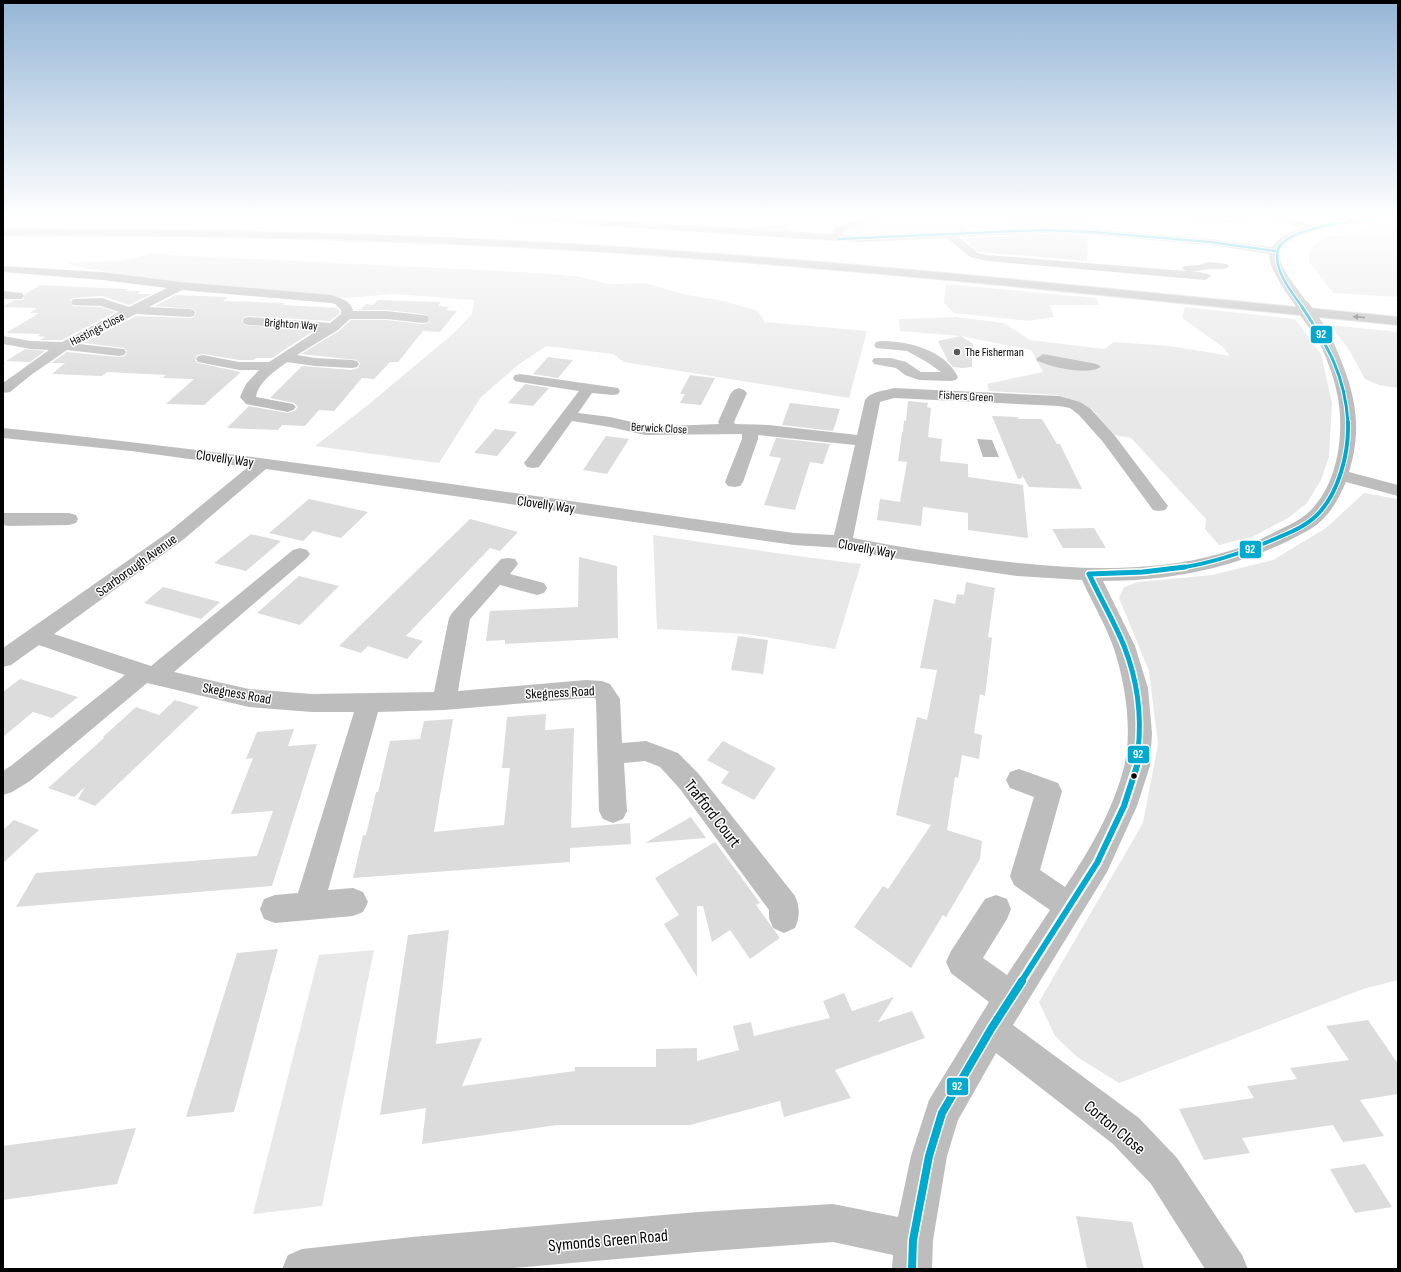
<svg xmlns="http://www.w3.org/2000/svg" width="1401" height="1272" viewBox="0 0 1401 1272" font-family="'Sofia Sans Condensed',sans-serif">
	<rect width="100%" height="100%" fill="#fff"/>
	<path fill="#e8e8e8" d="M149 216H366L362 219Z
		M754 216H795L789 233 750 229Z
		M894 216H951L963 222 970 228 962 231 861 237 847 236 842 233 843 230Z
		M1387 225 1398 226V297L1333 293 1309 262V252L1317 241 1331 236Z
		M150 254 541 273 581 277 609 284 646 283 682 294 724 301 758 311 765 322 867 331 849 398 624 362 613 354 546 346 518 365 481 397 439 463 315 446 368 405 455 332 472 314 474 300 394 294 346 298 148 279 74 266 69 263 122 261Z
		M946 284 1096 298 1099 305H1050L1054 317 1029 321 954 313 944 303Z
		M1185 307 1295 319 1321 354 1332 403 1329 457 1321 480 1307 503 1288 518 1252 537 1219 545 1205 529 1206 519 1131 438 1114 435 1092 409 1078 402 1057 395 989 391 987 384 1043 372 1031 350 961 336 900 331 899 319 957 317 1004 323 1030 340 1104 349 1114 342 1170 346 1230 356 1223 347 1182 318Z
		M1330 325 1398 332V388L1379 385 1365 379 1350 351Z
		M1364 493 1398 499V980L1363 989 1119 1083 1077 1057 1055 1036 1039 1002 1143 823 1158 744 1149 671 1119 598 1124 587 1138 582 1212 575 1273 560 1326 528Z
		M653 535 797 556 861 564 835 649 747 634 657 629Z
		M374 950 322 1206 253 1214 319 955Z"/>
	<path fill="#bababa" d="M1043 354 1097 364 1101 367C1086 376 1052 367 1037 361L1036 359Z
		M977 439 992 440 999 457H983Z"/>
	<path fill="#dcdcdc" d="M1008 216H1089L1088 227 1042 226 1008 227Z
		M1042 234 1088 236 1087 261 979 252 966 241V238Z
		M41 285 128 289 125 291H141L137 294H152L129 305 102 296 73 298 70 301 73 306 101 307 115 312 62 340H40L45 337 37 336 41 334 6 333 39 313H30L37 308 3 307 14 300H23L25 294Z
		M176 295 228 297 223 301 285 303 283 305 337 308 340 311V313L330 321 249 316 244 317 242 321 244 325 313 331 272 358H256L253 360H239L203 354 197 355 195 360 198 363 241 372 204 405 166 404 194 379 162 378 166 375 107 372 102 376 52 374 65 363H51L67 352 119 357 125 356 127 351 124 348 84 343 136 316 189 318 194 317 196 313 194 309 155 306Z
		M378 300 441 302 438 306 449 307 446 310 457 311 440 332 423 331 398 362H390L374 379 362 378 334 411 319 410 305 426 282 425 278 430 227 428 249 406 288 413 294 411 298 407 294 403 270 398 302 366 352 370 358 368 360 363 357 360 301 354 339 331 351 320H386L423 324 429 322V316L423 314 386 310H354L361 309 366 304 373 305Z
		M961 336 973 344 972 367 963 368 953 367 948 361 938 341Z
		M25 349 45 351 30 362 6 361Z
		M548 357 554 358 573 360 558 378 533 374Z
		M690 375 715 378 701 405 680 403 685 394H680Z
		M525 384 549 388 533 406 508 403Z
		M908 401 928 403 927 407 931 408 928 437 942 439 940 461 968 464V477L1023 485 1028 538 968 530V513L923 507 921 526 877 520 880 499 900 502 907 462 898 461 902 432H903L904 420 906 421Z
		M790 403 840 409 833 431 782 425Z
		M992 416 1017 417 1019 419H1042L1057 444H1060L1082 489 1029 487 1022 475V478L1018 479Z
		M495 429 517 432 497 456 474 453Z
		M606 436 629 439 607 474 583 470Z
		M776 438 830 444 823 464 810 462 795 510 764 505 781 458 769 456Z
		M309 499 368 512 341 538 313 531 303 541 269 533Z
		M470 519 518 532 500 551 490 548 406 636 423 641 407 659 368 646 361 653 339 646Z
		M1094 528 1106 548H1063L1052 529Z
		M251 534 281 541 246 571 214 563Z
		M579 557 617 566 618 638 505 644V640L486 641 490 611 578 607Z
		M299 576 339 586 300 625 257 613Z
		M966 582 995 588 988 637 992 638 985 696 980 694 974 733 982 735 979 759 962 755 958 778 955 777 947 830 982 841 980 859 946 917 943 915 911 968 854 927 883 886 888 889 931 825 896 815 917 717 927 720 937 670 920 668 934 599 955 604 957 594 964 595Z
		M163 587 220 602 201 619 144 603Z
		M738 636 768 640 763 674 731 670Z
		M20 679 78 697 52 718 33 712 3 737V692Z
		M175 700 199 707 95 806 78 799 85 787 74 797 48 788 104 738 103 737 136 707 159 715Z
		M546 714 545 730 574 728 571 828 630 823 631 844 570 848V862L353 878 363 835H366L376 792H378L390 741 420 739 424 721 453 719 434 832 504 825 510 768H502L507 717Z
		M294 729 288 746 317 744 272 886 16 907 36 873 257 856 273 811 231 814 253 758 246 759 257 732Z
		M723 741 776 768 754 800 721 783 729 772 707 760Z
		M691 817 706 838 645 843Z
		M14 820 39 830 3 863V830Z
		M715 842 760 903 756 905 780 938 750 959 730 930 712 942 703 906H697V977L664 924 679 915 655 878Z
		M449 930 436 1044 482 1038 462 1086 575 1071V1067H656V1049L697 1048V1061L739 1050 733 1026 751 1022 754 1036 830 1018 823 1001 844 993 852 1011 894 997 878 1022 912 1011 925 1038 835 1070 851 1098 784 1117 780 1101 690 1125H557L422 1144 426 1108 380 1115 408 935Z
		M278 949 234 1112 186 1117 237 953Z
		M1368 1020 1398 1064V1094L1360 1100 1384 1136 1343 1142 1333 1125 1242 1138 1250 1153 1204 1160 1179 1109 1254 1098 1247 1086 1297 1079 1290 1068 1349 1060 1326 1026Z
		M136 1128 117 1184 3 1200V1146Z
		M1365 1164 1392 1207 1355 1213 1330 1169Z
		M1076 1216 1132 1222 1144 1269H1087Z"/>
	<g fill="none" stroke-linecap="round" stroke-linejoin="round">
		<defs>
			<path id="highway" d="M3 229C219 229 434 234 649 249 899 266 1149 293 1398 317V325C1149 300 899 273 649 255 434 240 219 235 3 235Z"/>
		</defs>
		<use href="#highway" stroke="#dbdbdb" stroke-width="2"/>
		<path fill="#bdbdbd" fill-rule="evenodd" d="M489 216H546L832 234 835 227 871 216H887L886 218 843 231V235L862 236 1042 227 1092 229 1210 239 1272 247C1280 236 1290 233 1302 228L1283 222 1257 219 1218 224 1182 219 1177 216 1218 218 1234 216H1285L1313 225 1367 216H1398V219C1375 221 1287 227 1280 253 1278 262 1287 273 1291 281L1289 284H1281C1275 275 1269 264 1269 254L1210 245 1092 235 1042 233 959 237 978 253 987 255 1186 271 1182 268 1184 266 1199 265 1208 262 1227 264 1229 266 1227 268C1221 270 1215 268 1209 269 1203 270 1199 271 1192 271L1209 274 1211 276 1209 278 1205 280 987 261 970 257 947 238 862 242 838 241 494 219Z
			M3 266 102 272 180 282 331 295C341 298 351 301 353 311H386L423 315 428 316 429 319 428 322 423 323 386 319H350L338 330 297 355 315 358 352 360 357 361 359 364 357 367 352 368 315 366 287 362C275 371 259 381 256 397L293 404 296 407 293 410 288 412 246 404 240 397 246 384 259 370H239L198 362 196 359 198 356 203 355 239 362H269L318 330 249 325 244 324 243 321 244 318 249 317 330 323 341 314V310L335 304 331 303 182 290 149 307 189 309 194 310 195 313 194 316 189 317 136 314 79 344 124 349 126 352 124 355 119 356 67 350 31 375 10 392 3 393V383L49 350 31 349 3 344V336L31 341 62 342 119 312 101 306 73 305 71 302 73 299 102 298 129 307 167 288 102 280 3 272Z
			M3 291 22 293 24 296 22 299H3Z
			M1324 333 1329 334 1331 337C1352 383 1365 421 1349 472L1398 485V496L1346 482C1340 495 1334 508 1324 518 1314 529 1301 534 1288 541 1230 569 1167 581 1103 581L1135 646 1148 688 1152 733 1150 766 1137 806 1107 872 1013 1025 1139 1118 1177 1158 1242 1255 1248 1269H1205L1151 1184 1113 1144 996 1053 958 1120 947 1156 933 1240 932 1269H892L893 1255 833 1242 698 1252 501 1269H282L288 1255 302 1249 412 1237 698 1212 833 1204 898 1217 911 1156 929 1100 989 1002 951 973 946 962 951 951 985 899 996 895 1007 899 1011 909 1007 919 983 958 1007 975 1050 910 1014 885 1010 876 1034 797 1010 788 1006 780 1010 772 1019 769 1058 783 1062 791 1040 870 1065 887C1090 850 1113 810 1124 767 1133 730 1125 681 1113 646 1105 624 1092 602 1082 580L1017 576 886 557 842 548 794 545 266 469 184 539 54 634 151 666 293 550 300 548 307 550 310 554 307 558 174 672 249 689 312 694 434 692 449 618 452 613 501 559 508 558 515 559 518 564 510 574 544 583 547 588 544 593 537 595 500 585 470 619 458 691 586 680 602 681 610 684 620 699 622 743 646 741 678 753 698 773 795 896C800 908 800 916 795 928L784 933 773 928 769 918V910L680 789 660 767 645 761 624 763 627 811 623 819 613 823 603 819 599 811 596 700 595 698H586L444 710 378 712 328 890 353 888 363 892 368 902 363 912 353 916 275 923 264 919 260 909 264 899 275 895 298 893 354 712H312L249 707 147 683 30 781 12 792 3 795V771L12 765 125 675 39 645 11 665 3 667V648L170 531 248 467 131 451 3 438V428C268 455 530 496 794 533L834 535 855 445 758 435V439L743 482 740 486 734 487 728 486 725 482 742 439V434L645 435 610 427 572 421 539 467 533 468 527 467 524 463 579 391 520 382 515 381 513 378 515 375 520 374 618 388 620 391 618 394 613 395 592 393 578 413 610 417 645 425 669 426 719 424 718 422 731 393 734 390 739 388 744 390 747 393 734 422 735 424 769 425 857 435 865 400C871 391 884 391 894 388L1059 396 1080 402 1091 409 1115 436 1165 502 1168 506 1165 510 1159 511 1153 510 1103 442 1079 415 1070 408 1059 406 894 398 880 402 853 538C899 547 945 554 992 560 1084 571 1186 577 1271 534 1284 527 1299 522 1310 511 1339 483 1345 430 1337 393 1333 373 1325 355 1317 337L1319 334Z
			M881 341C909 341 945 350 958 377L956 380 951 381 919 380 905 375 896 368 874 364 872 361 874 358H891L906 362 921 372H941L927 362 907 351 876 348 874 345 876 342Z
			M3 513H69L76 515 78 519 76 523 69 525 9 526 3 525Z"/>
		<use href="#highway" fill="#bdbdbd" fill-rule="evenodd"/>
		<path stroke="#bdbdbd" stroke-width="11" d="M1285 281 1304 308"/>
		<path stroke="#bdbdbd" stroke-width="14" d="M1303 307 1324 337"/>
		<defs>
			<path id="bus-1-far5" d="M838 239 1042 230 1092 232 1210 242 1275 251
				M1303 308C1292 293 1273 270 1278 250 1284 225 1374 219 1396 216"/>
			<path id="bus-1-far4" d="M1302 307C1328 346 1345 375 1348 423"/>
			<path id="bus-1-far3" d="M1179 568C1214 563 1245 552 1277 538 1291 532 1306 526 1317 515 1339 493 1349 453 1348 422"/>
			<path id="bus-1-far2" d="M1089 574 1143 572 1185 567
				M1089 574C1100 598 1114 621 1124 646 1137 679 1142 716 1138 751"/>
			<path id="bus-1-far1" d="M1021 982 1097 863 1124 806 1137 766 1138 750"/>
			<path id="bus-1" d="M912 1269 913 1240 929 1156 942 1113 991 1029 1022 981"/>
		</defs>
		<use href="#bus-1-far5" stroke="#fff" stroke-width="4"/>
		<use href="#bus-1-far4" stroke="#fff" stroke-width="5"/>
		<use href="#bus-1-far3" stroke="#fff" stroke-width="6"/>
		<use href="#bus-1-far2" stroke="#fff" stroke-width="8"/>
		<use href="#bus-1-far1" stroke="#fff" stroke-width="10"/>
		<use href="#bus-1" stroke="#fff" stroke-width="11"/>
		<use href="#bus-1-far5" stroke="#00a9ce" stroke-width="2.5"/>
		<use href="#bus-1-far4" stroke="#00a9ce" stroke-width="3"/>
		<use href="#bus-1-far3" stroke="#00a9ce" stroke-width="4"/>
		<use href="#bus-1-far2" stroke="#00a9ce" stroke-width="5"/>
		<use href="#bus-1-far1" stroke="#00a9ce" stroke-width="6"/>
		<use href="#bus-1" stroke="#00a9ce" stroke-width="8"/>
	</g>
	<defs><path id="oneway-solid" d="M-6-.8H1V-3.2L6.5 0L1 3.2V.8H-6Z"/></defs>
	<use fill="#686868" href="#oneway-solid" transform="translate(1359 317) rotate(-175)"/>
	<linearGradient id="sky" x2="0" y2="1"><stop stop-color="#95b6d6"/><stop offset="0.55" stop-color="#fff"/><stop offset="1" stop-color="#fff" stop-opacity="0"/></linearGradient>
	<rect width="1401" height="394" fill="url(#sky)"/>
	<circle fill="#595959" stroke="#fff" stroke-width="1.5" cx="957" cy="352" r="4"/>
	<circle fill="#000" stroke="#fff" stroke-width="1.5" cx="1134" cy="776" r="3.5"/>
	<g text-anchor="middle" stroke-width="3" stroke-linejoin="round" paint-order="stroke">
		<g font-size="12" fill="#000" stroke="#fff">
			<text transform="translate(291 324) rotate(4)" y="4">Brighton Way</text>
			<text transform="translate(97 329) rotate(-27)" y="4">Hastings Close</text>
			<text transform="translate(966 396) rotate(3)" y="4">Fishers Green</text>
			<text transform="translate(659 428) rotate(3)" y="4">Berwick Close</text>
		</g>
		<g font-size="12" fill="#000" stroke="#fff" text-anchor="start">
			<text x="965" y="356">The Fisherman</text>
		</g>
		<g font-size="14" fill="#000" stroke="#fff">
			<text transform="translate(225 458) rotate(8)" y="5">Clovelly Way</text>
			<text transform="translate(546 504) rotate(8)" y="5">Clovelly Way</text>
			<text transform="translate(867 548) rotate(10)" y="5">Clovelly Way</text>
			<text transform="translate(136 565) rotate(-36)" y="5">Scarborough Avenue</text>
			<text transform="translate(560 692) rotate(-3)" y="5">Skegness Road</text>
			<text transform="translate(237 693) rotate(10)" y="5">Skegness Road</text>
		</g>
		<g font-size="17" fill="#000" stroke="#fff">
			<text transform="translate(713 813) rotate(52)" y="6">Trafford Court</text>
			<text transform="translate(1115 1127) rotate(40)" y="6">Corton Close</text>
			<text transform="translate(608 1240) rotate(-5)" y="6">Symonds Green Road</text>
		</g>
	</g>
	<g stroke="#fff" stroke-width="1.5">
		<rect x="1310" y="325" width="23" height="19" rx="4" fill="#00a9ce"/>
		<rect x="1239" y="540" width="23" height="19" rx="4" fill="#00a9ce"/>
		<rect x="1127" y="745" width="23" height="19" rx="4" fill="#00a9ce"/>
		<rect x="946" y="1077" width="23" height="19" rx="4" fill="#00a9ce"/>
	</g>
	<g font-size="11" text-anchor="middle" font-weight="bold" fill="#fff">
		<text x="1321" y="338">92</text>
		<text x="1250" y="553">92</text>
		<text x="1138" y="758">92</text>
		<text x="957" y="1090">92</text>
	</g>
	<rect width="1401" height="1272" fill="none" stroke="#000000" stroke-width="8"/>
</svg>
